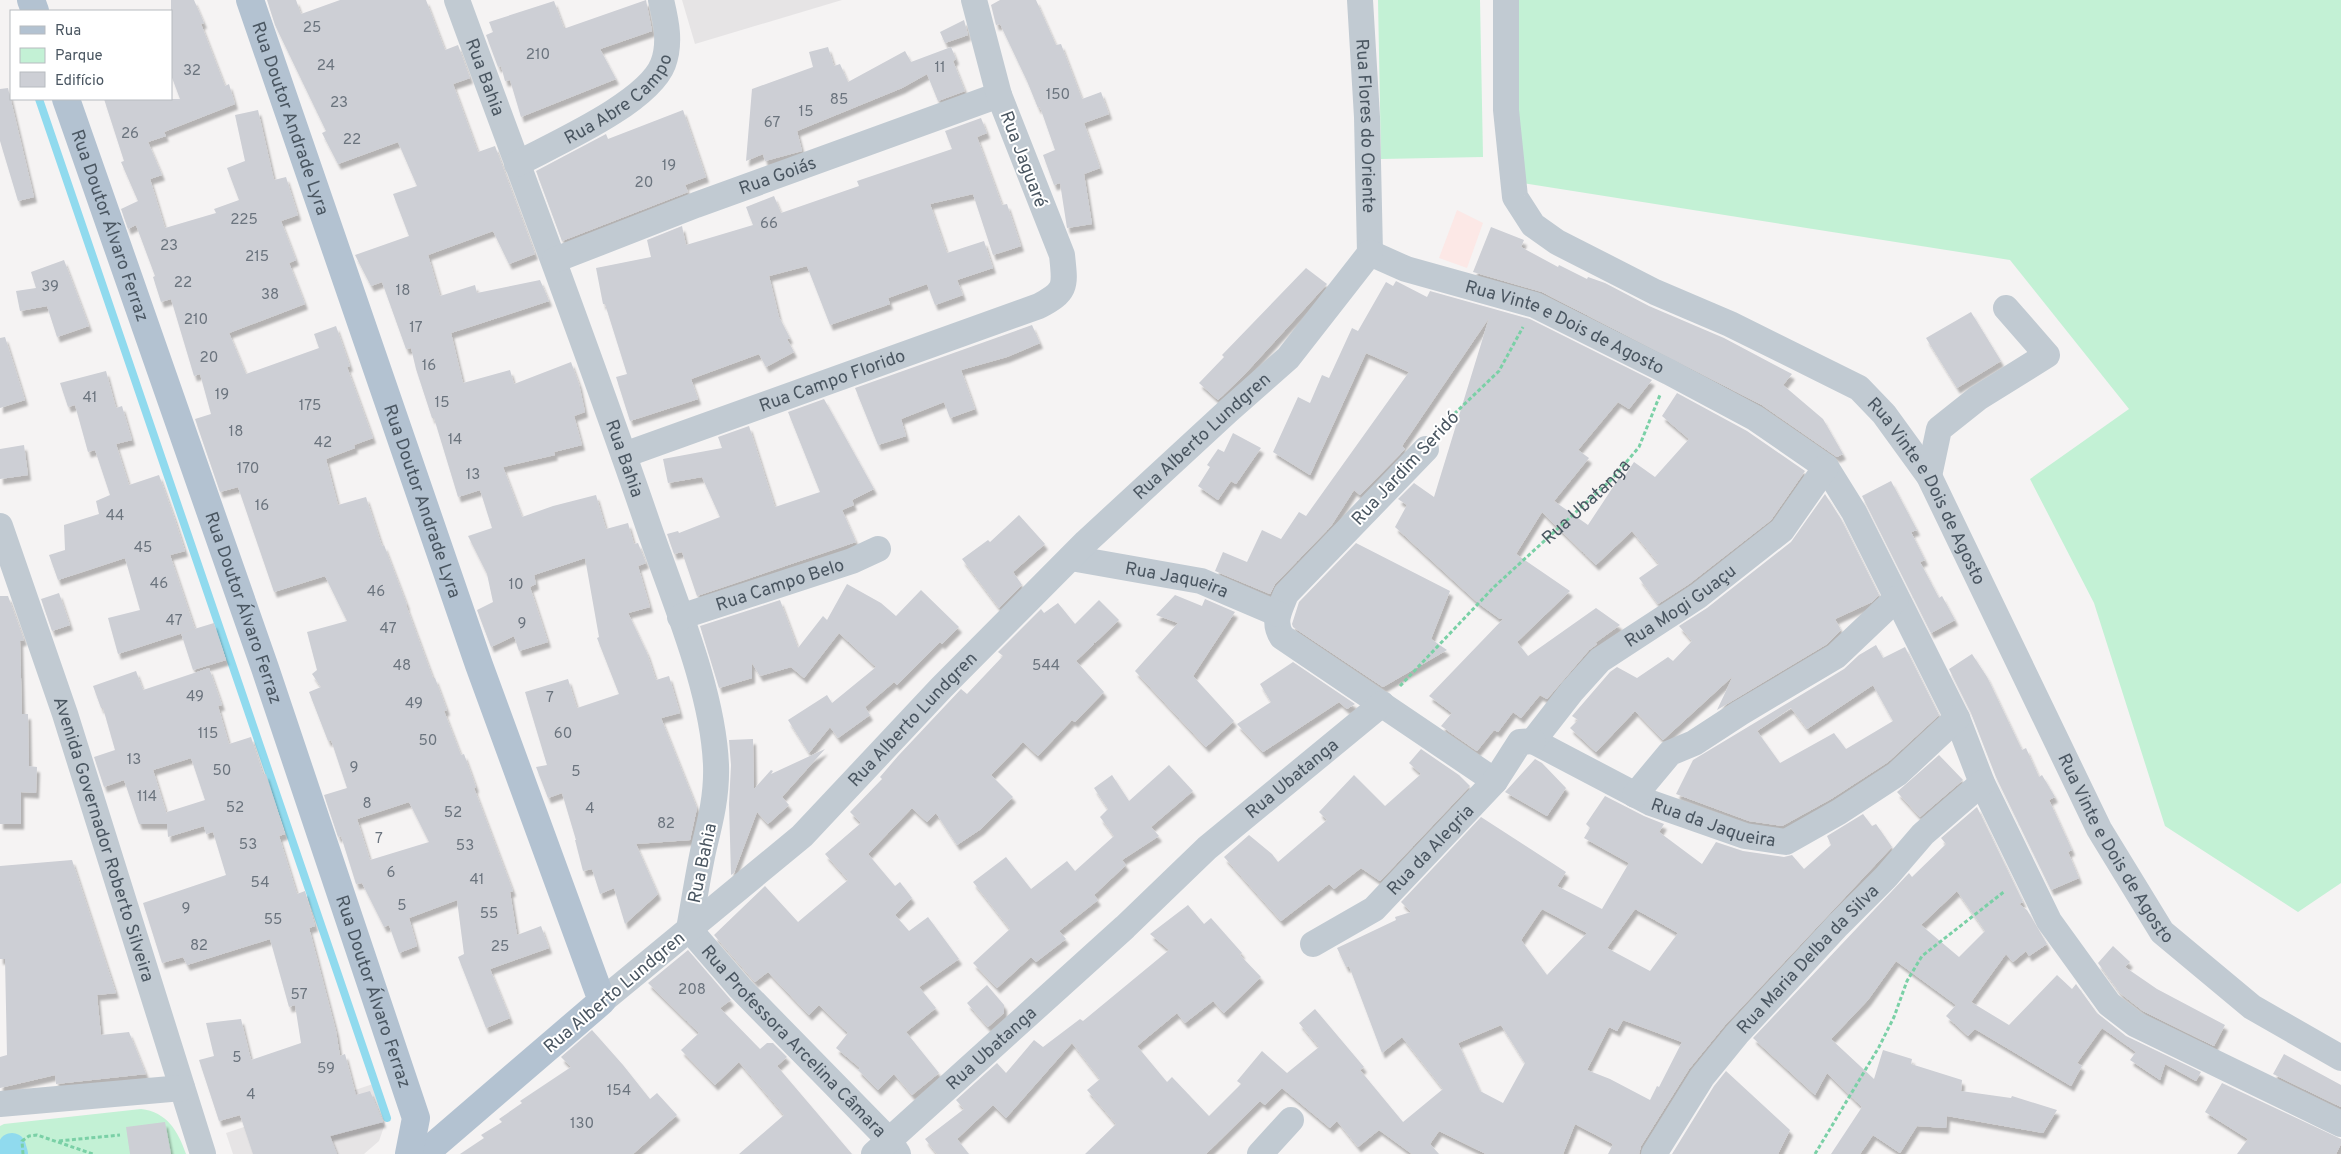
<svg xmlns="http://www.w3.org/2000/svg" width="2341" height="1154" viewBox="0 0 2341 1154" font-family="Overpass,sans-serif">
	<defs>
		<filter id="shadow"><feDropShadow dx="3" dy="5.5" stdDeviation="1" flood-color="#0004"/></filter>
	</defs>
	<rect width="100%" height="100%" fill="#f5f3f3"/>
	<path fill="#e6e4e5" d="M682 0H842L695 44Z
		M376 1083 387 1118 379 1141 364 1154H233L226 1133Z"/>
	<path fill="#fce8e6" d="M1457 210 1483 223 1467 268 1439 258Z"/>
	<path fill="#c3f1d5" d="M1378 0H1480L1483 157 1381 159Z
		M1509 0H2341V883L2298 912 2165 826 2094 603 2030 479 2129 409 2010 260 1509 181Z
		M141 1109C167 1112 178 1131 186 1154H0V1126L4 1124Z"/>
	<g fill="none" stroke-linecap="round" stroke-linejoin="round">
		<path stroke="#90daee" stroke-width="8" d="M39 99 387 1118"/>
		<path stroke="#90daee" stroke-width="28" d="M12 1147 14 1154"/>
	</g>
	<path fill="#cdcfd5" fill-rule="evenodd" filter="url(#shadow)" d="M171 0H194L204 23 201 24 225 86 229 84 235 104 164 132 166 136 148 142 162 175 150 179 165 228 216 213 214 209 239 200 227 168 245 161 235 115 258 110 274 180 286 177 298 215 281 221 296 260 289 263 305 304 229 333 246 374 319 348 314 334 336 326 350 366 347 367 373 438 354 445 355 448 326 459 338 505 366 497 382 546 384 545 407 605H406L433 678H435L447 710 444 711 461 755 464 754 476 787 474 788 513 891 510 892 517 935 541 926 549 948 490 969 510 1018 486 1028 458 957 464 954 457 900 409 918 417 946 399 953 389 925 384 927 362 883 356 884 341 836 338 837 324 795 347 788 331 740 328 741 309 692 321 687 312 674 317 670 307 632 347 621 325 576 274 592 238 487 220 492 195 419 211 414 200 374 194 376 171 299 161 302 153 277 155 276 136 225 128 229 121 209 138 201 121 162 124 161 104 99H180L171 75ZM409 802 429 842 370 860 357 819Z
		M267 0H296L301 14 340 0H426L445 50 458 45 470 78 453 84 478 152 495 146 535 254 509 264 493 231 428 255 440 296 475 285 477 293 540 280 549 301 451 333 463 383 510 370 514 384 571 362 579 384 585 412 574 416 582 445 554 452 555 455 503 467 522 517 553 506 596 495 606 529 628 523 634 544 638 543 646 563 638 566 650 607 628 613 647 653 656 680 669 676 680 713 661 718 697 808 690 840 636 844 658 894 625 924 614 888 600 894 592 869 583 871 575 840H576L562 793 548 798 536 767 547 765 525 692 568 679 577 708 619 694 597 638 599 637 585 558 534 575 536 584 530 587 548 642 519 651 514 636 491 647 477 610 493 602 487 574 468 536 492 528 480 490 458 497 434 418H432L416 369 411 348 406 349 382 282 371 286 355 255 409 236 393 194 417 186 398 142 338 164 322 133 326 131 275 25Z
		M646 0 652 31 600 49 616 79 521 117 510 80 505 81 501 66 498 67 486 35 493 32 489 22 554 1 564 28H566Z
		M1000 0H1036L1056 45 1061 44 1082 99 1101 92 1109 114 1084 123 1100 168 1084 174 1092 224 1067 228 1060 183 1054 185 1043 155 1055 150 1040 107 1038 108 1027 81 1000 24 996 25 991 5Z
		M964 20 968 35 945 43 940 32Z
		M828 47 834 66 840 64 848 82 905 51 911 62 951 47 956 59 953 61 965 91 938 101 927 74 902 88 797 131 802 151 765 161 763 154 746 161 752 89 813 67 809 52Z
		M8 88 34 197 18 201 0 141V89Z
		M683 110 706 177 685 185 688 192 562 241 536 171 606 134 608 139Z
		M981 118 987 133 977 137 1002 205 1007 204 1021 246 993 255 973 194 930 204 947 253 984 241 993 268 957 280 963 295 935 305 927 284 888 298 890 304 830 325 807 266 769 276 779 317 790 338 787 339 794 352 766 367 759 354 691 379 698 399 630 421 616 377 627 374 605 304H603L596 268 651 257 647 240 682 226 686 245 753 225 746 207 774 196 781 213 859 186 857 181 952 149 945 131Z
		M1491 227 1524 240 1521 247 1558 267 1559 265 1587 279 1588 277 1605 283 1649 306 1724 338 1792 374 1783 385 1823 419 1843 454 1837 457 1762 405 1542 292 1473 272Z
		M64 260 89 326 57 337 47 306 20 311 16 291 36 288 31 272Z
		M1306 268 1327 284 1244 375 1218 400 1199 383 1224 357 1222 355Z
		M1396 281 1427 297 1430 291 1530 319 1652 380 1629 409 1618 402 1578 450 1589 458 1554 501 1588 525 1619 478 1622 480 1634 462 1655 477 1689 439 1662 416 1677 393 1747 431 1805 471 1771 520 1689 584 1658 604 1639 578 1659 564 1632 531 1596 565 1542 512 1516 554 1570 591 1517 642 1528 656 1596 608 1620 625 1595 643 1597 644 1589 650 1547 699 1540 695 1521 718 1513 712 1498 732 1494 730 1477 751 1441 726 1452 713 1429 696 1504 618 1500 619 1478 603 1395 527 1407 505 1398 499 1414 483 1434 497 1489 318 1402 446 1405 449 1360 495 1354 490 1331 526 1275 584 1270 594 1215 571 1223 552 1247 562 1262 530 1281 539 1299 512 1306 516 1409 372 1366 353 1310 475 1273 452 1298 397 1310 403 1322 375 1329 378 1352 328 1358 331 1386 282 1393 286Z
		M1971 312 2001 361 1957 388 1926 338Z
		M1032 325 1040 343 1007 357 961 370 975 409 950 418 944 402 901 419 906 436 878 445 855 388Z
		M5 337 25 400 0 408V338Z
		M106 371 116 408 122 406 132 440 116 444 129 485 159 475 174 517 185 551 170 555 195 629 118 654 108 618 140 610 125 558 58 580 49 555 65 550 64 525 99 514 96 501 110 495 95 450 88 452 75 405 68 407 60 383Z
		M824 399 874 489 852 500 854 505 842 510 856 542 697 596 682 552 674 554 667 534 678 531 679 533 720 517 702 477 668 483 663 459 722 448 718 437 749 426 775 507 820 492 788 412Z
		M1233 433 1261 448 1236 484 1231 481 1218 500 1198 486 1210 467 1207 465 1218 449 1224 452Z
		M24 445 28 475 0 479V449Z
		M1891 481 1917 530 1911 532 1925 560 1920 562 1939 598 1942 596 1955 620 1931 633 1862 496Z
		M1825 494 1841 519 1879 595 1872 602 1835 619 1841 630 1827 644 1717 710 1733 676 1663 740 1635 711 1596 752 1570 728 1578 720 1572 716 1610 672 1617 667 1637 678 1668 657 1673 661 1692 641 1679 626 1707 608 1791 542Z
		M1019 515 1045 544 1013 572 1022 585 999 608 962 559 988 540 990 542Z
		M1356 543 1450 591 1431 639 1447 650 1383 687 1293 627 1292 624 1299 602Z
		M847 584 881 603 896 616 921 590 959 627 942 644 940 642 897 685 894 682 865 707 870 715 838 738 830 727 809 753 788 720 827 695 832 703 876 667 839 633 804 678 791 667 760 676 752 663V678L719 688 700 626 780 600 798 648 823 616 827 620Z
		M59 593 70 625 52 631 41 599Z
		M1175 595 1202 606 1205 599 1235 612 1193 676 1234 721 1206 747 1135 671 1178 623 1156 615Z
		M0 596H8L24 640 20 641 22 714H28L29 766 37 767 36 793 21 792V824H0Z
		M1099 600 1119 620 1095 643 1094 641V644L1076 661 1104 692 1075 722 1072 720 1038 756 1023 742 991 775 1013 797 981 829 957 845 936 813 927 822 912 808 868 854 895 886 900 882 912 898 895 915 909 931 928 917 959 959 919 987 936 1008 906 1032 939 1073 912 1095 894 1074 878 1090 858 1070 860 1068 836 1048 848 1033 819 1005 809 1015 768 972 755 982 714 935 765 886 798 922 848 880 825 854 861 823 850 812 882 779 880 777 898 756 961 689 967 694 1003 656 998 652 1041 609 1044 613 1058 603 1075 624Z
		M214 623 226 660 193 670 181 633Z
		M1876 645 1883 658 1905 647 1939 715 1888 762 1831 799 1782 826 1749 821 1676 794 1693 760 1844 669 1859 655ZM1873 685 1893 721 1846 749 1834 733 1780 763 1757 731 1791 708 1807 729Z
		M1972 654 1987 677 2022 750 2026 748 2039 777 2042 775 2055 797 2049 800 2072 850 2068 852 2079 878 2051 890 1996 777 1971 713 1949 669Z
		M1293 662 1355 704 1347 709 1339 702 1263 752 1237 724 1271 702 1260 684Z
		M209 668 222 705 218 706 229 744 251 737 263 774H266L285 834 279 836 297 894 305 891 315 926 309 928 336 1031 340 1056 345 1054 356 1095 370 1091 383 1122 330 1136 337 1154H253L240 1115 219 1121 199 1060 214 1056 206 1023 241 1019 251 1060 301 1043 295 1005 289 1007 270 939 187 965 183 957 162 963 143 903 226 875 213 832 206 834 204 826 168 837 167 824H139L124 780 104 787 94 757 115 750 103 708H101L93 686 136 671 143 690ZM191 758 205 800 167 812V815L153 770Z
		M753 739 754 789 771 770 773 771 771 774 825 749 782 797 789 805 768 824 757 812 734 873 731 875 729 804 731 765 729 740Z
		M1421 749 1459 775 1470 786 1380 881 1361 868 1334 889 1329 884 1281 921 1224 857 1249 835 1272 854 1278 862 1327 820 1319 812 1354 775 1385 806 1421 774 1409 763Z
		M1939 755 1963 780 1920 817 1897 792Z
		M1535 759 1542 763 1566 788 1547 816 1505 792Z
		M1169 765 1193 791 1151 827 1159 836 1122 860 1126 865 1094 895 1098 900 1059 931 1066 939 1036 962 1031 957 997 988 973 963 1010 929 973 882 1006 857 1031 889 1067 861 1075 871 1114 836 1100 817 1108 809 1094 788 1112 775 1129 801Z
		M1605 796 1644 816 1664 824 1659 832 1702 864 1716 842 1743 851 1784 857 1792 855 1804 869 1831 845 1827 836 1863 814 1872 826 1876 824 1892 847 1725 1025 1689 1069 1641 1146 1639 1154H1608L1613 1144 1575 1124 1563 1154H1486L1439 1131 1430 1144 1439 1154H1412L1379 1130 1358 1147 1337 1121 1330 1128 1282 1088 1265 1105 1260 1101 1206 1154H1085L1116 1124 1087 1090 1100 1079 1072 1043 1006 1118 993 1105 957 1139 969 1154H937L925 1139 964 1109 956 1100 997 1063 1006 1073 1034 1040 1043 1047 1080 1019 1083 1021 1169 950 1150 934 1188 905 1204 924 1211 918 1242 953 1240 955 1261 977 1224 1013 1213 1001 1185 1023 1177 1013 1137 1046 1167 1082 1172 1077 1209 1116 1241 1084 1237 1081 1262 1051 1287 1073 1319 1047 1299 1023 1315 1009 1364 1067 1360 1070 1403 1122 1443 1089 1402 1037 1382 1053 1349 966 1346 967 1337 948 1396 920 1395 917 1411 912 1401 902 1481 817 1566 872 1557 886 1602 909 1629 863 1584 838 1590 828 1586 824ZM1542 909 1587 933 1547 975 1521 940ZM1635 909 1678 933 1650 971 1607 948ZM1623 1020 1682 1042 1659 1087 1657 1086 1650 1100 1610 1079 1587 1070 1609 1027 1617 1031ZM1501 1025 1525 1063 1503 1103 1480 1091 1458 1043Z
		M1977 807 2023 902 2019 904 2027 910 2047 944 2029 956 2026 951 2013 962 2006 954 1971 1002 2009 1025 2057 975 2072 989 2076 984 2097 1013 2126 1036 2201 1072 2196 1081 2165 1064 2160 1080 2130 1060 2136 1052 2102 1028 2077 1063 2082 1066 2071 1086 1975 1029 1968 1036 1946 1016 1956 1005 1896 961 1868 1000 1831 1039 1874 1079 1883 1050 1912 1059 1911 1064 1962 1080 1961 1091 2011 1098 2012 1096 2057 1110 2043 1133 1947 1116 1946 1128 1917 1126 1900 1153 1873 1135 1860 1154H1831L1862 1107 1827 1073 1815 1095 1753 1038 1909 873 1912 877 1946 844 1941 838ZM1957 891 1985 931 1959 957 1921 925Z
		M72 860 116 993 97 995 101 1035 129 1032 146 1074 56 1084 55 1075 0 1088V1057L7 1055 5 959H0V866Z
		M2113 946 2130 962 2125 967 2157 989 2225 1025 2214 1046 2143 1011 2120 993 2098 963Z
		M688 950 731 1000 720 1008 760 1049 767 1043H773L787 1057 777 1066 852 1154H739L784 1115 739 1062 715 1085 681 1050 699 1033 648 983Z
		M987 985 1004 1005V1013L988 1027 967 1003Z
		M592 1030 623 1065 650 1099 657 1093 677 1115 633 1154H460L484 1138 481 1135 502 1122 499 1119 522 1103 520 1101 571 1067 561 1057Z
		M2284 1054 2341 1085V1107L2273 1074Z
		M1726 1071 1790 1130 1778 1154H1672L1714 1086Z
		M2222 1083 2341 1139V1144L2336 1154H2237L2248 1139 2205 1112Z
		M165 1122 171 1154H130L126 1127Z"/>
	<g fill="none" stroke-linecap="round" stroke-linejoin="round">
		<g stroke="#7ad0a6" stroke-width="3" stroke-dasharray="4 2.5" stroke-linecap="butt">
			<path d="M1442 429 1451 417 1499 371 1523 327"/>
			<path id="s1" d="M1400 686 1494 587 1612 479 1639 447 1660 395"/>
			<path d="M59 1141 120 1135"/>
			<path d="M23 1154 22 1141 29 1136 37 1135 93 1154"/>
			<path d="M1815 1154 1879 1047 1894 1017 1907 981 1922 956 2005 891"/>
		</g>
		<g stroke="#c1cad2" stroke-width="26">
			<path id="s2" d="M457 0C521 175 588 349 648 525 673 598 713 689 716 765 717 794 711 819 704 847 698 874 694 902 689 929L740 988 889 1140 898 1154"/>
			<path id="s3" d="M1360 0 1367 117 1370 253"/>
			<path id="s4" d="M1506 0V110L1515 197 1533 225 1557 242 1655 292 1730 324 1859 388 1884 414 1929 476 2099 829 2162 932 2252 1007 2341 1058"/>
			<path id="s5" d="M517 164C554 144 648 103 663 64 671 43 666 21 661 0"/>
			<path id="s6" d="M1370 253 1406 269 1535 305 1669 372 1755 418 1826 467 1854 512 1957 718 1982 783 2049 921 2109 1004 2135 1024 2341 1124"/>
			<path id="s7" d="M555 260 696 205 999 95"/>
			<path d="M1426 449 1286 594C1280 609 1272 622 1282 637L1495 781"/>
			<path id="s8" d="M624 455 1039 306C1068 291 1065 285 1062 255L999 95 974 0"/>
			<path d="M1929 476 1939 429 1978 398 2047 355 2006 308"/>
			<path id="s9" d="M0 526 65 714 203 1154"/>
			<path id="s10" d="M1071 558 1201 581 1278 614"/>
			<path id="s11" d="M680 617 852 561 878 549"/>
			<path id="s12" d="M1533 741 1651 803 1745 836 1786 842 1839 812 1897 774 1957 718"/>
			<path id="s13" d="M1533 741 1572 691 1600 660 1698 596 1782 530 1826 467"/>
			<path d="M1635 795 1670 753 1694 743 1740 713 1836 656 1896 599"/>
			<path id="s14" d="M1313 944 1374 909 1495 781 1520 742 1533 741"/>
			<path id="s15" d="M602 1001 802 836 941 688 1086 542 1228 411 1288 358 1370 253"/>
			<path d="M0 1104 182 1088"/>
			<path id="s16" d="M874 1154 1125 927 1207 848 1382 704"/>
			<path d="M1260 1154 1291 1120"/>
			<path id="s17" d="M1654 1154 1702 1077 1737 1034 1838 925 1886 877 1923 834 1982 783"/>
		</g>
		<g stroke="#b3c2d1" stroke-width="28">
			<path d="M31 0 35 11"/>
			<path id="s18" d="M250 0 479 665 602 1001 424 1154"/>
			<path id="s19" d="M66 99 265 668 416 1118 409 1154"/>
		</g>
	</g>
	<g text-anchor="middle" stroke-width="4" stroke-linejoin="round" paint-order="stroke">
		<g font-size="15" fill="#6b747e">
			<text x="312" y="32">25</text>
			<text x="538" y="59">210</text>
			<text x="326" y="70">24</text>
			<text x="940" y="72">11</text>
			<text x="192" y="75">32</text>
			<text x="1058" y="99">150</text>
			<text x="839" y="104">85</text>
			<text x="339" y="107">23</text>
			<text x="806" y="116">15</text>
			<text x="772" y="127">67</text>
			<text x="130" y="138">26</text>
			<text x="352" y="144">22</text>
			<text x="669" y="170">19</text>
			<text x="644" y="187">20</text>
			<text x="244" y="224">225</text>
			<text x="769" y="228">66</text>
			<text x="169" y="250">23</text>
			<text x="257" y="261">215</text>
			<text x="183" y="287">22</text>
			<text x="50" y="291">39</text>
			<text x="403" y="295">18</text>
			<text x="270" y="299">38</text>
			<text x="196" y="324">210</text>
			<text x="416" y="332">17</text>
			<text x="209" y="362">20</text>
			<text x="429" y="370">16</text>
			<text x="222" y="399">19</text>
			<text x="90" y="402">41</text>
			<text x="442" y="407">15</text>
			<text x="310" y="410">175</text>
			<text x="236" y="436">18</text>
			<text x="455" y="444">14</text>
			<text x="323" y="447">42</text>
			<text x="248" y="473">170</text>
			<text x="473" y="479">13</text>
			<text x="262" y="510">16</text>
			<text x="115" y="520">44</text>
			<text x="143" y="552">45</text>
			<text x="159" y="588">46</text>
			<text x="516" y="589">10</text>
			<text x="376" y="596">46</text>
			<text x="174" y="625">47</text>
			<text x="522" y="628">9</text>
			<text x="388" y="633">47</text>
			<text x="402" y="670">48</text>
			<text x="1046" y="670">544</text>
			<text x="195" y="701">49</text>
			<text x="550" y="702">7</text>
			<text x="414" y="708">49</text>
			<text x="208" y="738">115</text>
			<text x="563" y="738">60</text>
			<text x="428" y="745">50</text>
			<text x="134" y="764">13</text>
			<text x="354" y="772">9</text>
			<text x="222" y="775">50</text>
			<text x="576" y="776">5</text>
			<text x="147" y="801">114</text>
			<text x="367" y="808">8</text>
			<text x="235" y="812">52</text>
			<text x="590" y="813">4</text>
			<text x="453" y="817">52</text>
			<text x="666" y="828">82</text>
			<text x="379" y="843">7</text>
			<text x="248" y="849">53</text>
			<text x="465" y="850">53</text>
			<text x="391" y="877">6</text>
			<text x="477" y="884">41</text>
			<text x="260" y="887">54</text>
			<text x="402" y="910">5</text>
			<text x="186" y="913">9</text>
			<text x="489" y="918">55</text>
			<text x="273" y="924">55</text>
			<text x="199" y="950">82</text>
			<text x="500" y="951">25</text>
			<text x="692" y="994">208</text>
			<text x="299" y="999">57</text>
			<text x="237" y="1062">5</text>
			<text x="326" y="1073">59</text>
			<text x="619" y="1095">154</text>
			<text x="251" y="1099">4</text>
			<text x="582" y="1128">130</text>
		</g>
		<g font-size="18" fill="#4a5661" stroke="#fff">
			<text dy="6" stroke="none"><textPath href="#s2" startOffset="82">Rua Bahia</textPath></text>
			<text dy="6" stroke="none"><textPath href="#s5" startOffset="122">Rua Abre Campo</textPath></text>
			<text dy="6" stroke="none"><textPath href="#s18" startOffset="125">Rua Doutor Andrade Lyra</textPath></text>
			<text dy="6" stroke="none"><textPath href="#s3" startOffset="126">Rua Flores do Oriente</textPath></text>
			<text transform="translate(1024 159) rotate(69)" y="6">Rua Jaguaré</text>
			<text dy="6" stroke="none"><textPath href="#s7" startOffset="238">Rua Goiás</textPath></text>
			<text dy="6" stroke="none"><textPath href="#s19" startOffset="134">Rua Doutor Álvaro Ferraz</textPath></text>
			<text dy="6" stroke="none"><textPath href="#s6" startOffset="209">Rua Vinte e Dois de Agosto</textPath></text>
			<text dy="6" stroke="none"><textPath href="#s8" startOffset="221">Rua Campo Florido</textPath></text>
			<text dy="6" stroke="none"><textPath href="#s15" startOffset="825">Rua Alberto Lundgren</textPath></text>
			<text dy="6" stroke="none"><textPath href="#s2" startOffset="488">Rua Bahia</textPath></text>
			<text transform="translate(1405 468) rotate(-47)" y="6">Rua Jardim Seridó</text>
			<text dy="6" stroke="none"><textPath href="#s4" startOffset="720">Rua Vinte e Dois de Agosto</textPath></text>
			<text dy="6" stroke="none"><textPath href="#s1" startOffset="262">Rua Ubatanga</textPath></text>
			<text dy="6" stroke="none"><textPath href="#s18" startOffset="530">Rua Doutor Andrade Lyra</textPath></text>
			<text dy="6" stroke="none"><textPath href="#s10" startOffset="108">Rua Jaqueira</textPath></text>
			<text dy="6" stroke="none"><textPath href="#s11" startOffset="105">Rua Campo Belo</textPath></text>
			<text dy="6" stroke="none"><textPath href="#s13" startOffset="202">Rua Mogi Guaçu</textPath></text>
			<text dy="6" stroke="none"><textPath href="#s19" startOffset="539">Rua Doutor Álvaro Ferraz</textPath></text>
			<text dy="6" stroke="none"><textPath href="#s15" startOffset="420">Rua Alberto Lundgren</textPath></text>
			<text dy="6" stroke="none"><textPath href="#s16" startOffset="562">Rua Ubatanga</textPath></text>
			<text dy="6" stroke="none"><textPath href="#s12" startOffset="199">Rua da Jaqueira</textPath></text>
			<text dy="6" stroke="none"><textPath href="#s9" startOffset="330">Avenida Governador Roberto Silveira</textPath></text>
			<text dy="6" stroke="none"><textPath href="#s4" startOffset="1125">Rua Vinte e Dois de Agosto</textPath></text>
			<text dy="6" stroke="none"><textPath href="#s14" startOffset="152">Rua da Alegria</textPath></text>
			<text transform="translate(702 863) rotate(-78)" y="6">Rua Bahia</text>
			<text dy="6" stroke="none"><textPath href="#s17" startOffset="249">Rua Maria Delba da Silva</textPath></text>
			<text dy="6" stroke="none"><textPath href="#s19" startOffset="944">Rua Doutor Álvaro Ferraz</textPath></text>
			<text transform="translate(614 992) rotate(-40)" y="6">Rua Alberto Lundgren</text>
			<text dy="6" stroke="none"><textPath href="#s2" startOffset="1129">Rua Professora Arcelina Câmara</textPath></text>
			<text dy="6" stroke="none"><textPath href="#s16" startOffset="158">Rua Ubatanga</textPath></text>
		</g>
	</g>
	<rect x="10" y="10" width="162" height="90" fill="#ffffff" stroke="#b7bbc0"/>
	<rect x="20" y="26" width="25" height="8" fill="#b3c2d1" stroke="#b7bbc0"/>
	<text x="55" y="35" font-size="15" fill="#4a5661">Rua</text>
	<rect x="20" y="48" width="25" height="15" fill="#c3f1d5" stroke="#b7bbc0"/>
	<text x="55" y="60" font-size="15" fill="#4a5661">Parque</text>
	<rect x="20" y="72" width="25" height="15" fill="#cdcfd5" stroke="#b7bbc0"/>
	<text x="55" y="85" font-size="15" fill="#4a5661">Edifício</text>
</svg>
